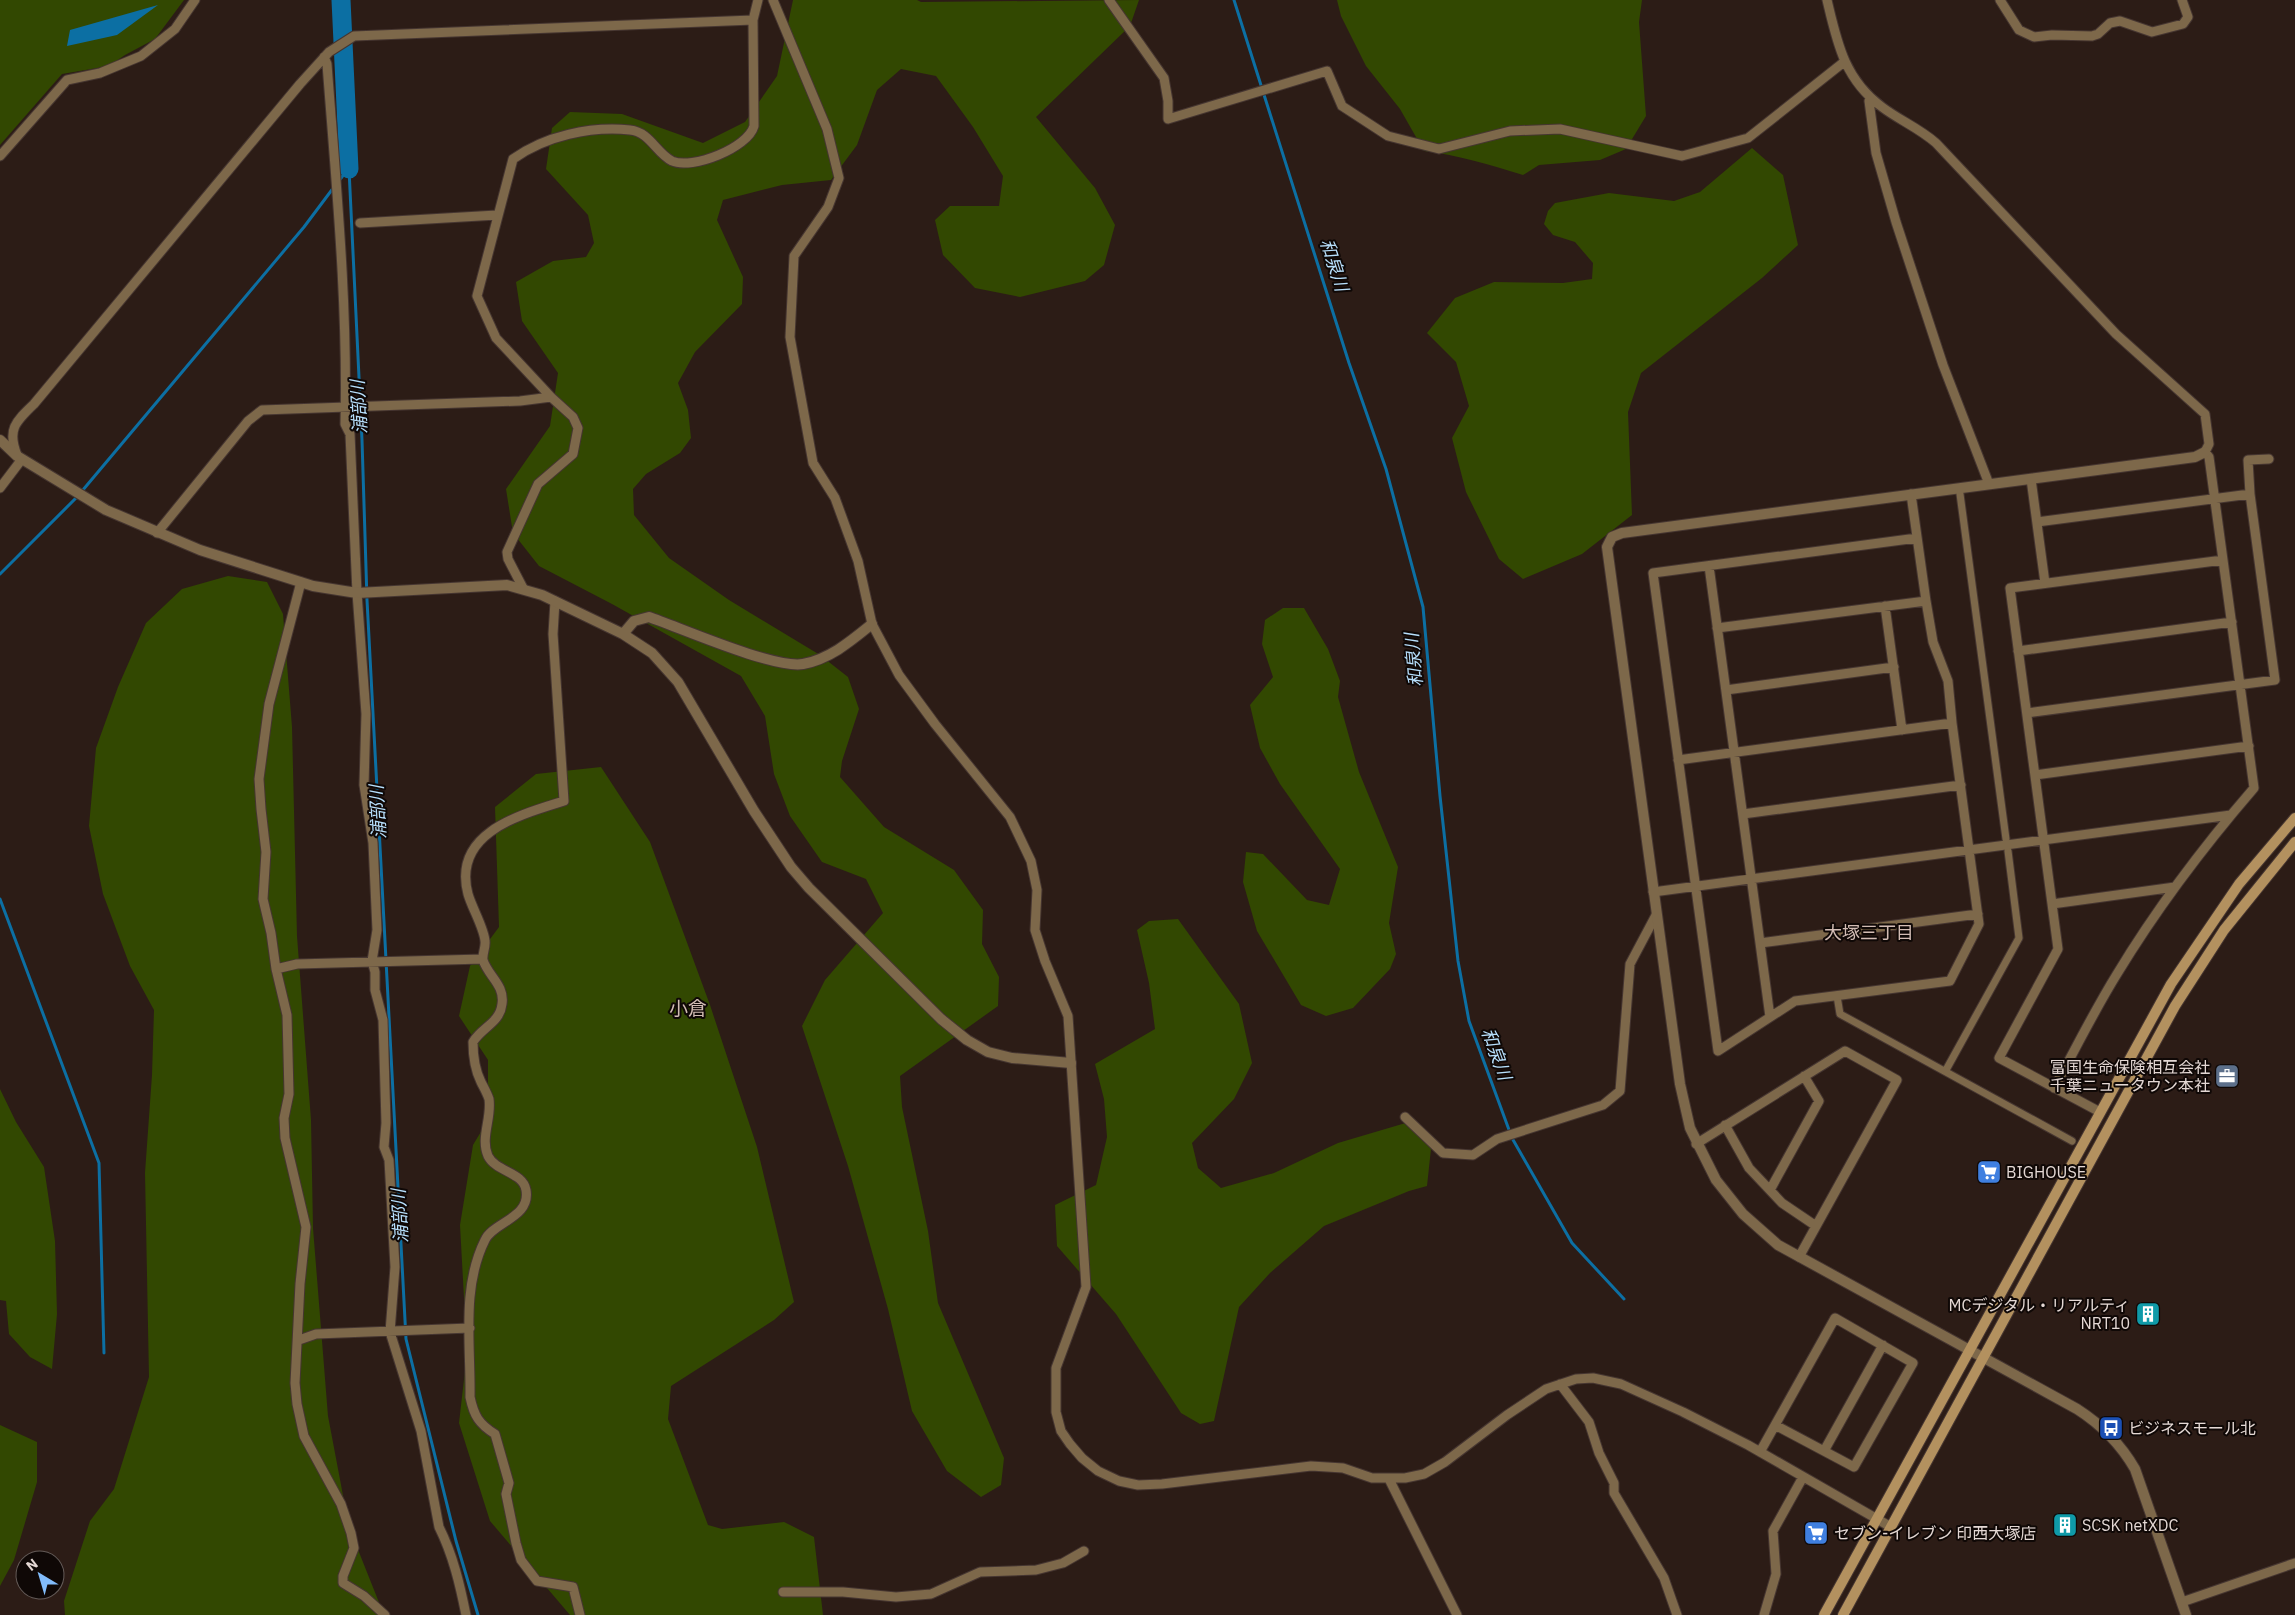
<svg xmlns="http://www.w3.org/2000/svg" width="2295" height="1615" viewBox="0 0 2295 1615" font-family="'IBM Plex Sans','Noto Sans JP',sans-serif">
	<rect width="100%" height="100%" fill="#2c1c16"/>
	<path fill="#324801" d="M0 0H184L155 39 125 55 109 66 62 74 0 145Z
		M793 0H917L921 2 1139 0 1130 26 1036 117 1095 188 1115 225 1104 265 1085 281 1020 297 975 288 943 255 935 220 950 206H999L1003 176 973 127 936 76 901 69 877 90 857 145 831 180 782 185 723 200 717 220 743 277 742 304 695 352 678 383 688 410 691 438 680 453 646 474 633 489 634 515 669 558 729 600 820 655 848 677 859 709 842 761 840 777 884 827 954 870 983 910 982 944 999 977 998 1006 900 1076 902 1107 928 1231 938 1303 1004 1458 1001 1485 981 1497 947 1471 912 1411 888 1309 848 1166 802 1026 825 980 883 913 866 879 822 862 790 816 774 774 765 716 741 676 612 604 539 566 513 533 506 489 550 426 558 373 522 321 516 282 553 261 586 257 594 243 588 215 546 169 552 128 570 112 622 114 703 143 745 122 777 76Z
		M1337 0H1642L1639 22 1646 116 1626 149 1600 160 1539 165 1523 175C1490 165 1458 155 1424 151L1400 109 1366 66 1341 16Z
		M1752 148 1783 175 1798 245 1762 278 1641 373 1628 412 1632 515 1582 554 1523 579 1499 559 1466 492 1452 438 1469 406 1456 362 1427 333 1455 298 1494 282 1563 283 1592 279 1593 263 1575 242 1553 235 1544 224 1548 211 1555 203 1609 193 1674 201 1700 192Z
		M228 576 267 582 283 614 292 727 297 936 311 1120 313 1228 328 1416 349 1527 384 1615H65L64 1601 90 1521 114 1489 149 1377 145 1173 152 1075 154 1010 130 966 103 894 89 826 96 748 118 687 146 623 182 589Z
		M1283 608H1304L1328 649 1340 681 1338 697 1359 772 1398 867 1389 923 1396 954 1390 969 1353 1008 1326 1016 1301 1005 1257 931 1243 882 1246 852 1263 854 1307 900 1329 905 1340 869 1280 784 1260 748 1250 705 1273 677 1262 644 1265 620Z
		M601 767 650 842 710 1005 757 1147 794 1302 774 1320 671 1386 668 1419 708 1525 722 1529 784 1522 814 1537 823 1615H570L490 1521 459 1423 467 1353 460 1225 473 1145 488 1120V1060L459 1016 470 966 499 927 495 807 536 774Z
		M1178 919 1239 1004 1252 1063 1234 1099 1192 1143 1198 1168 1221 1188 1274 1173 1338 1143 1409 1122 1431 1149 1427 1186 1409 1191 1324 1226 1270 1273 1239 1307 1214 1421 1200 1424 1181 1413 1116 1314 1057 1246 1055 1205 1096 1185 1107 1137 1104 1099 1095 1064 1155 1029 1149 983 1137 930 1149 921Z
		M0 1089 16 1122 44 1167 55 1241 57 1314 52 1369 30 1357 9 1334 6 1301 0 1300Z
		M0 1425 37 1442V1482L14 1560 0 1586Z"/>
	<path fill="#0c6fa3" d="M158 5 117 35 67 46 70 30Z"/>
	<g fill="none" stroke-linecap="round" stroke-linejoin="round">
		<path stroke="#0c6fa3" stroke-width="3" d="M1234 0 1349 363 1386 469 1423 607 1440 796 1458 961 1469 1021 1512 1138 1572 1243 1624 1299
			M349 169 362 440 367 600 406 1339 456 1541 478 1615
			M338 182 348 169
			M0 574 77 497 304 227 334 187
			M0 899 99 1163 104 1353"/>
		<path stroke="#0c6fa3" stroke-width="19" d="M341 0 349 169"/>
		<defs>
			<path id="pedestrian" d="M1960 494 2006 839
				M1837 996 1840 1014 2072 1141
				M1946 1070 2019 938 2008 851"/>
			<path id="minor" d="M773 0 827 129 839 178 828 207 794 256 790 337 813 463 835 498 858 561 872 624 899 675 935 724 1010 817 1031 861 1037 890 1035 930 1045 961 1068 1016 1086 1287 1056 1368V1412L1061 1431 1070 1444 1082 1458 1098 1471 1119 1481 1138 1485 1162 1484 1311 1466 1343 1468 1372 1478H1405L1424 1474 1445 1462 1507 1415 1546 1389 1576 1379 1593 1378 1621 1384 1683 1412 1748 1445 1891 1527
				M1109 0 1164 78 1168 101V119L1327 71 1342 106 1388 136 1439 149 1510 131 1560 129 1682 156 1748 138 1844 62
				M1827 0C1837 42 1844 79 1882 107 1899 120 1919 128 1936 143L2116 334 2205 414 2209 444 2205 452 2209 457 2254 788C2204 846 2157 908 2117 974 2094 1011 2075 1050 2054 1088
				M2000 0 2019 30 2034 37 2052 35 2092 36 2098 34 2110 23 2120 21 2152 32 2183 24 2188 17 2182 0
				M324 57 327 64C336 183 348 304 345 424L350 434 357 593 366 714 364 785 373 843 377 930 372 961 375 972V990L383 1020 386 1123 384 1147 389 1160 395 1267 390 1332 421 1431 439 1527C453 1555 460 1585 466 1615
				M1869 101 1876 153 1896 222 1943 365 1989 484
				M0 156 67 80 100 73 141 56 175 29 195 0
				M360 223 497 215
				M17 455C7 430 15 422 34 404L300 84 329 52 354 36 753 20 758 0
				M2031 479 2045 583
				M0 488 22 459
				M2250 494 2248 460 2269 459
				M157 533 248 421 262 410 520 401 551 397 496 338 477 296 513 159C545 136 590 126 630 130 650 132 656 153 672 161 692 170 748 148 754 126L753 20
				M1709 566 1770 1017
				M301 582 269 704 259 779 261 809 266 852 263 899 271 933 276 969 287 1015 289 1094 284 1118 285 1138 306 1227 300 1284 295 1383 297 1404 304 1436 341 1504 351 1533 354 1548 343 1576V1583L364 1596 385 1615
				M523 588 508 559 507 552 538 484 573 454 578 428 573 417 551 397
				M555 601 553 634 564 801C519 815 452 833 468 894 472 908 484 928 485 941 486 947 482 954 483 960 488 976 505 985 502 1004 500 1023 482 1027 473 1042 473 1055 475 1070 481 1082 484 1088 487 1093 489 1099 492 1118 480 1138 488 1156 496 1172 523 1172 526 1190 531 1218 493 1222 485 1240 461 1288 471 1345 470 1397 474 1416 479 1424 495 1434L509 1483 506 1494 516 1543 521 1560 537 1581 573 1587 580 1615
				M1926 601 1933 642 1948 681 1952 723
				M1885 606 1902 730
				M1717 628 1926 601 1911 494
				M2018 651 2232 622
				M1726 690 1894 667
				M2027 713 2275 680 2250 494 2037 522
				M1678 760 1952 723 1979 924 1950 981 1795 1001 1718 1051 1653 573 1917 538
				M2035 775 2249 746
				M1743 814 1961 785
				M1653 892 2231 815
				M2052 904 2175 887
				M1760 943 1978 914
				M276 969 297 964 483 959
				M2100 1112 1999 1058 2058 949 2010 588 2223 560
				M1405 1117 1443 1153 1473 1155 1497 1139 1603 1105 1620 1091 1630 964 1656 915
				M1725 1125 1749 1168 1782 1203 1816 1226
				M1696 1144 1845 1051 1897 1080 1799 1257
				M1770 1190 1819 1101 1804 1076
				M299 1340 316 1334 470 1328
				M1560 1384 1589 1422 1599 1453 1614 1483V1493L1664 1578 1677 1615
				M1824 1451 1883 1345
				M1760 1452 1835 1318 1913 1363 1854 1467 1775 1425
				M1389 1479 1457 1615
				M783 1592H843L896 1597 931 1594 980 1572 1036 1570 1063 1563 1084 1551
				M2182 1602 2295 1563
				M1764 1615 1776 1574 1773 1531 1803 1477"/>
			<path id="tertiary" d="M0 440 17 456 106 510 200 550 313 586 357 593 507 585 542 595 623 634 634 621 649 617C681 628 774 669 803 664 830 659 851 641 872 624
				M623 634 652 653 678 682 754 811 791 867 809 888 941 1019 967 1040 988 1052 1012 1058 1071 1063
				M2186 1615 2135 1469C2120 1443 2102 1425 2077 1409L1778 1245 1743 1214 1716 1180 1690 1128 1680 1084 1607 547 1612 537 1622 533 2195 457 2205 452"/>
			<path id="secondary" d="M1824 1615 2171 984 2239 884 2295 818
				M1843 1615 2175 1006 2224 930 2295 842"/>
		</defs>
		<use href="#pedestrian" stroke="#463631" stroke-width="9"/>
		<use href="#minor" stroke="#463631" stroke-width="11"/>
		<use href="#tertiary" stroke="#463631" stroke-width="12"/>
		<use href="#secondary" stroke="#463631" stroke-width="12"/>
		<use href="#pedestrian" stroke="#7d684a" stroke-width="7"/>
		<use href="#minor" stroke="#7d684a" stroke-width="9"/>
		<use href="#tertiary" stroke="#7d684a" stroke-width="10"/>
		<use href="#secondary" stroke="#b3915f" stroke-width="10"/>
	</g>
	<defs>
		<symbol id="office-square" viewBox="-11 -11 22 22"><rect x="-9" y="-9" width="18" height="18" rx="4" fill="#5c6f8a" stroke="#0f0806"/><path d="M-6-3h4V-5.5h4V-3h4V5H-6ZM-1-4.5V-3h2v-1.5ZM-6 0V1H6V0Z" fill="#fff"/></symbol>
		<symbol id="supermarket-square" viewBox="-11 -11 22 22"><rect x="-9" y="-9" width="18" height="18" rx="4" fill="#3f7fe0" stroke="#0f0806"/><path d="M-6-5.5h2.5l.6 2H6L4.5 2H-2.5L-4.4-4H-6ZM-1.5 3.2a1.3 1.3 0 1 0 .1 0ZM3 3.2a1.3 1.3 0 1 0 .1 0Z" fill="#fff"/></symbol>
		<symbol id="building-square" viewBox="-11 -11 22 22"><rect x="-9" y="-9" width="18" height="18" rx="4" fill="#0f9aa8" stroke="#0f0806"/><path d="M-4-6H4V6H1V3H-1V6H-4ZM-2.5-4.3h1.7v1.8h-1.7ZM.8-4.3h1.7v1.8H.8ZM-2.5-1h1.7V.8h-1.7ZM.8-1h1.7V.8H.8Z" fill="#fff"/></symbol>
		<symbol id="bus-square" viewBox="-11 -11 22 22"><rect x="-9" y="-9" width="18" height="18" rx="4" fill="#1a4fb4" stroke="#0f0806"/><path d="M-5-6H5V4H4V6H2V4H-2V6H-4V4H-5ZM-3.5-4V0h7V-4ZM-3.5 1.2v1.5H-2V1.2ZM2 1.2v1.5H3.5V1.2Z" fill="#fff"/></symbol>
	</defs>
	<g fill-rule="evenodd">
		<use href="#office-square" x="2213" y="1062" width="28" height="28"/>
		<use href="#supermarket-square" x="1975" y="1158" width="28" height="28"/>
		<use href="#building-square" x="2134" y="1300" width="28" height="28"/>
		<use href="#bus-square" x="2097" y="1414" width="28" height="28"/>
		<use href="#building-square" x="2051" y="1511" width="28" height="28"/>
		<use href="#supermarket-square" x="1802" y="1519" width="28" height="28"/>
	</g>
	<g text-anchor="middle" stroke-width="4" stroke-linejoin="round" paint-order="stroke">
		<g font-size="16" fill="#e4d8d4" stroke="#0f0806" text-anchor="start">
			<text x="2210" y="1073" text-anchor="end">富国生命保険相互会社<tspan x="2210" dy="18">千葉ニュータウン本社</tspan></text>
			<text x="2006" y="1178">BIGHOUSE</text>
			<text x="2130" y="1311" text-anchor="end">MCデジタル・リアルティ<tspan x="2130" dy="18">NRT10</tspan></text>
			<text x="2128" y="1434">ビジネスモール北</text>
			<text x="2082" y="1531">SCSK netXDC</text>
			<text x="1834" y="1539">セブン-イレブン 印西大塚店</text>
		</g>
		<g font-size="18" font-style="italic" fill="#b7dffc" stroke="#0f0806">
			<text transform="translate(1334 265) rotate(72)" y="6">和泉川</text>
			<text transform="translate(359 407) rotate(-93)" y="6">浦部川</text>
			<text transform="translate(1414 660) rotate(-95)" y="6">和泉川</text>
			<text transform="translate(378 812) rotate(-93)" y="6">浦部川</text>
			<text transform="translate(1496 1054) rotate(70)" y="6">和泉川</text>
			<text transform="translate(400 1216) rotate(-93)" y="6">浦部川</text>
		</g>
		<g font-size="18" fill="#d2bcb4" stroke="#0f0806">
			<text x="1869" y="939">大塚三丁目</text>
		</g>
		<g font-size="19" fill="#d2bcb4" stroke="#0f0806">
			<text x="688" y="1015">小倉</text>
		</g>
	</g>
	<g transform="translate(40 1575) rotate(322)"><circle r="24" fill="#0f0806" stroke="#645b58"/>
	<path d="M0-4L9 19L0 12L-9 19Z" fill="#82bcfa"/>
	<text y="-8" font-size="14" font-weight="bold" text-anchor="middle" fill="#e4d8d4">N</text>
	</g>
</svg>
